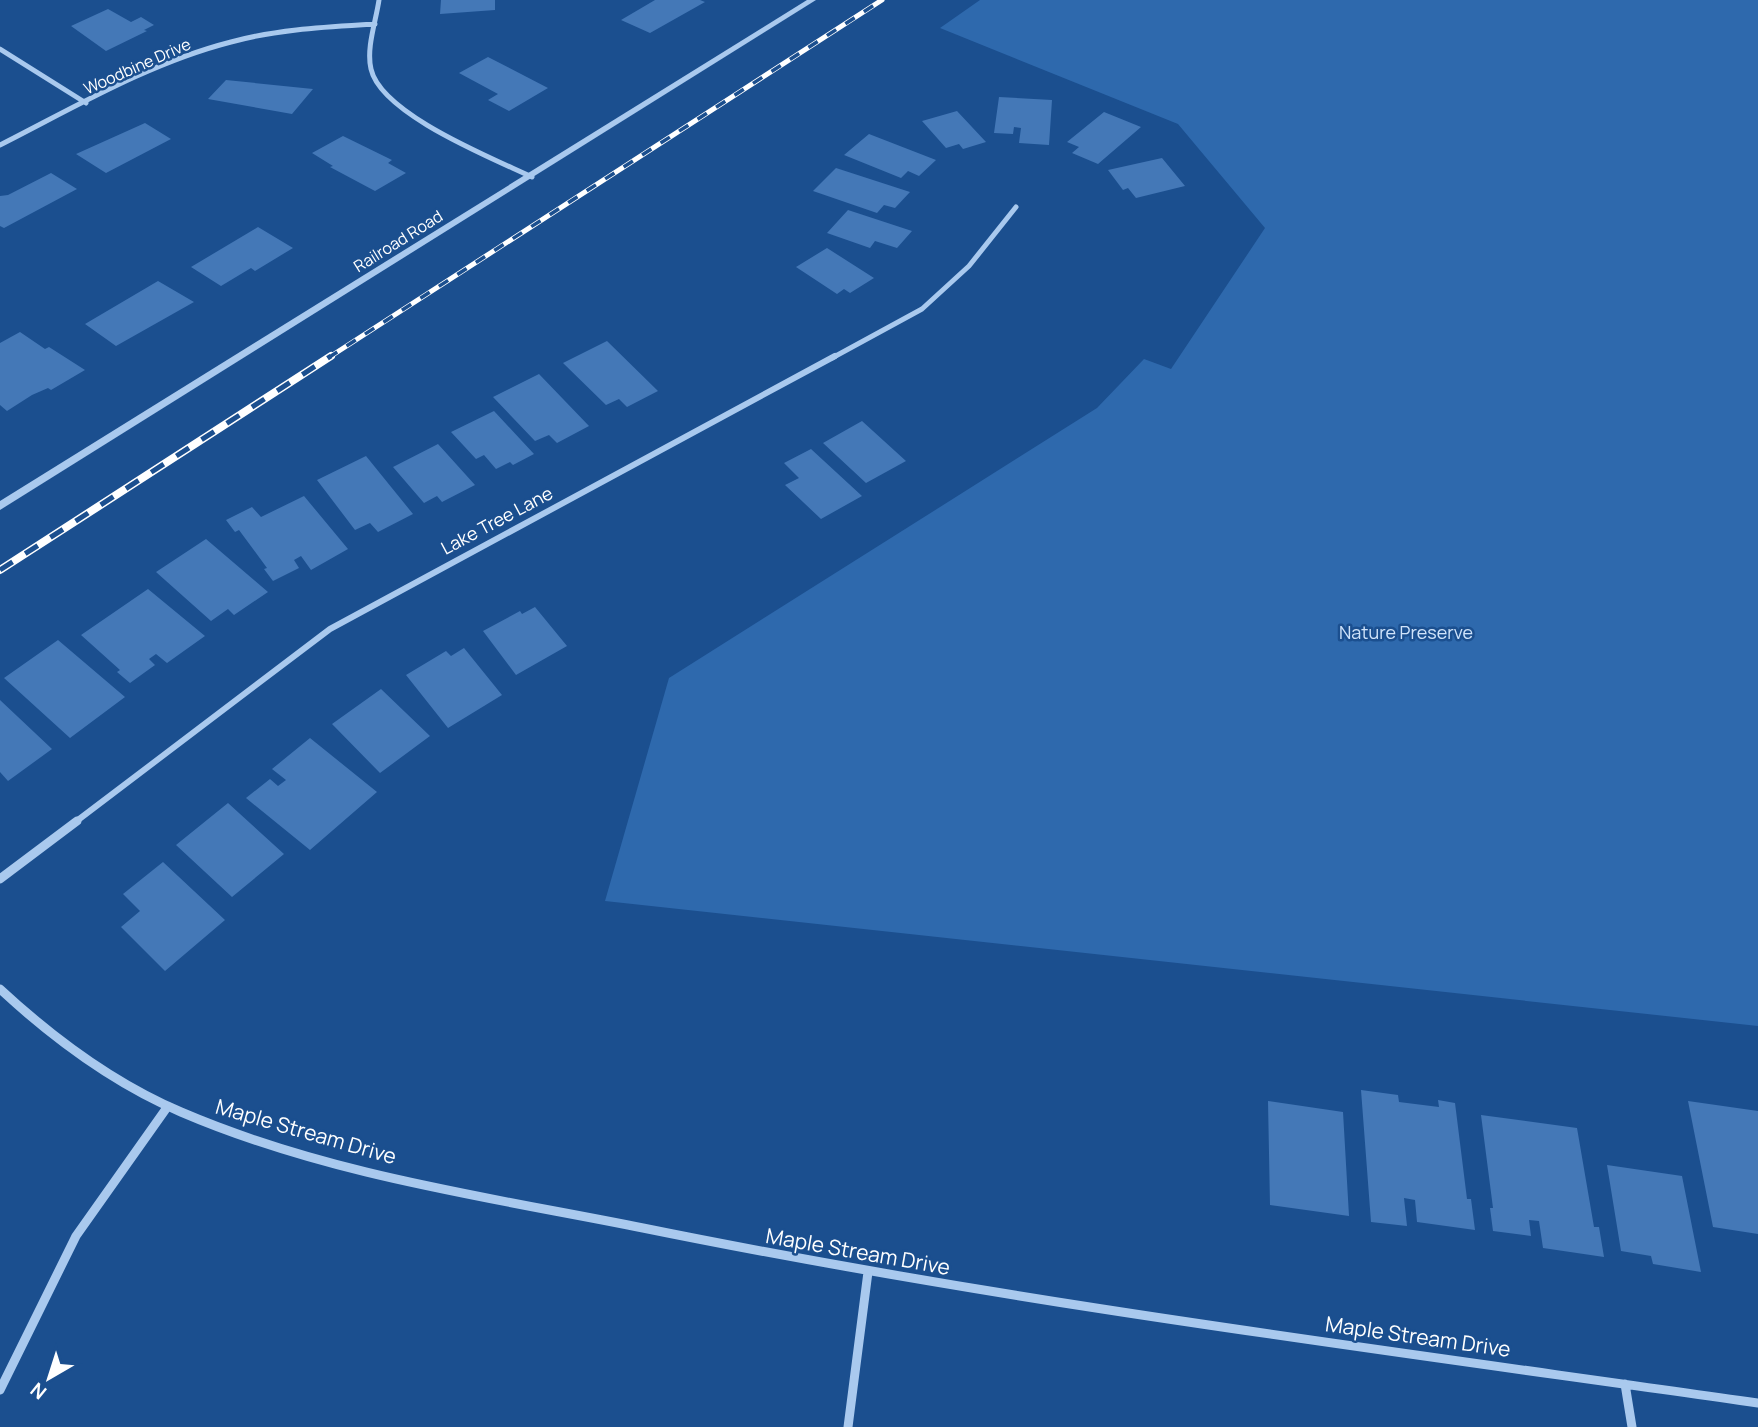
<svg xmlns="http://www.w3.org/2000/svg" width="1758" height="1427" viewBox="0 0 1758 1427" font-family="Manrope,sans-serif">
	<rect width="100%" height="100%" fill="#1b4f8f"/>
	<path fill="#2e69ad" d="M980 0H1758V1026L605 901 669 678 1097 408 1144 359 1171 369 1265 228 1178 124 940 28Z"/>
	<path fill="#4478b7" d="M441 0H495V10L440 14Z
		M655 0H700L705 2 650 33 621 20Z
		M108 9 131 22 141 17 154 25 144 30 147 31 106 51 71 26Z
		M488 57 548 88 509 111 488 100 498 94 459 73Z
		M226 80 313 89 292 114 208 99Z
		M999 97 1052 100 1049 145 1019 143 1021 128 1014 127 1013 134 994 133Z
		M957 111 986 142 963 149 959 144 946 148 922 121Z
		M1104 112 1141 127 1098 164 1072 153 1079 147 1067 142Z
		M145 123 171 139 106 173 76 154Z
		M869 134 936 160 919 176 908 171 901 178 844 155Z
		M343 136 392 160 388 163 406 173 375 191 330 167 333 166 312 153Z
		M1162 158 1185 186 1136 198 1128 188 1123 190 1108 170Z
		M836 168 910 192 895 208 884 205 877 213 813 191Z
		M51 173 77 189 4 228 0 226V196L8 195Z
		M848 210 912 231 897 248 875 241 870 248 827 233Z
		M258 227 293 248 255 271 251 268 221 286 191 267Z
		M827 248 874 278 850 293 844 289 837 294 796 267Z
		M158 281 194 302 116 346 85 324Z
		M20 332 45 349 49 347 85 370 51 390 48 388 32 395 7 411 0 405V343Z
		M607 341 658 391 627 407 619 399 606 405 563 363Z
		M539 374 589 426 557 443 549 435 535 441 493 397Z
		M494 411 534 454 513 465 510 462 496 469 484 455 476 459 451 432Z
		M862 421 906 461 866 483 823 443Z
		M438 444 475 485 442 502 437 496 424 503 393 467Z
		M811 449 862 496 821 519 785 485 799 478 784 463Z
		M366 456 413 514 378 532 370 523 355 530 317 480Z
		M304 496 348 549 311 570 301 556 294 560 299 568 273 581 264 569 267 568 239 530 235 532 226 520 252 507 261 517Z
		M206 539 268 592 234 615 228 609 211 621 156 572Z
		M148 589 205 636 167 663 156 654 149 659 155 665 130 683 117 672 120 670 81 635Z
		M535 607 567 646 516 675 483 631 520 611 522 614Z
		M58 640 125 697 70 738 4 678Z
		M464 648 502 695 448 728 406 675 446 651 451 656Z
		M381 689 430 736 380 773 332 724Z
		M0 700 52 749 8 781 0 772Z
		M310 738 377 792 310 850 246 798 270 779 278 786 286 780 272 769Z
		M228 803 284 854 232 897 176 845Z
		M163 862 225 920 165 971 121 927 140 911 123 894Z
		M1361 1090 1398 1095 1399 1102 1439 1107 1438 1100 1455 1103 1467 1199H1471L1475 1230 1417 1222 1415 1200 1404 1198 1407 1226 1371 1222Z
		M1268 1101 1343 1112 1349 1216 1270 1205Z
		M1688 1101 1758 1111V1234L1713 1227Z
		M1481 1115 1577 1128 1594 1227H1599L1604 1257 1543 1248 1539 1221 1529 1220 1531 1236 1493 1231 1490 1208H1493Z
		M1607 1165 1682 1176 1701 1272 1653 1264 1651 1256 1621 1251Z"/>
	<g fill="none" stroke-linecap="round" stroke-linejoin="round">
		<path stroke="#a9c9ee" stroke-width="5" d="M379 0C376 21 366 48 371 69 381 114 492 158 532 177
			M0 49 86 103
			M0 145C75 107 149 63 231 42 278 29 327 27 375 24
			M832 358 922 309 969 266 1016 207"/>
		<path stroke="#a9c9ee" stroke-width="6" d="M74 823 330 629 835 356"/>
		<path stroke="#a9c9ee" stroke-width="9" d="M0 879 77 821
			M0 989C54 1039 113 1083 181 1112 328 1175 488 1197 643 1228 1012 1303 1386 1350 1758 1403
			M1625 1384 1632 1427
			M0 1390 76 1236 168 1106
			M848 1427 868 1272"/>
		<path fill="#a9c9ee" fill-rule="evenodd" d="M807 0H816L0 510V501Z"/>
		<defs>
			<path id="rail-far1" d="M328 358 882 0"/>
			<path id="rail" d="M0 570 331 356"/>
		</defs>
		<use href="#rail-far1" stroke="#fff" stroke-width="5"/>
		<use href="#rail" stroke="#fff" stroke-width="8"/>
		<use href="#rail-far1" stroke="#1b4f8f" stroke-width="3.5" stroke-dasharray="11" stroke-linecap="butt"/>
		<use href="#rail" stroke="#1b4f8f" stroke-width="5" stroke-dasharray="15" stroke-linecap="butt"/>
	</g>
	<g text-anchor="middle" stroke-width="5" stroke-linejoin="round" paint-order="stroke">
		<g font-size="16" fill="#fff" stroke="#1b4f8f">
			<text transform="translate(137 66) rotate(-24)" y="6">Woodbine Drive</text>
			<text transform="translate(398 241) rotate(-32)" y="6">Railroad Road</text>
		</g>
		<g font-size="18" fill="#fff" stroke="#1b4f8f">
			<text transform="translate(497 521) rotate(-28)" y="6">Lake Tree Lane</text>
		</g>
		<g font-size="18" fill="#cfe3fa" stroke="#1b4f8f">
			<text x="1406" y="639">Nature Preserve</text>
		</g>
		<g font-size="21" fill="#fff" stroke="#1b4f8f">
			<text transform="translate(306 1132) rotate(16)" y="7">Maple Stream Drive</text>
			<text transform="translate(858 1252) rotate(10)" y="7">Maple Stream Drive</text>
			<text transform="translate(1418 1337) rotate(8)" y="7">Maple Stream Drive</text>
		</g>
	</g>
	<g transform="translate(49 1378) rotate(219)" stroke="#1b4f8f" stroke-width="5" paint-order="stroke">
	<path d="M0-5L12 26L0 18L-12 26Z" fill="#ffffff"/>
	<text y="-10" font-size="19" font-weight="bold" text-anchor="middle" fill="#ffffff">N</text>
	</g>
</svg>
